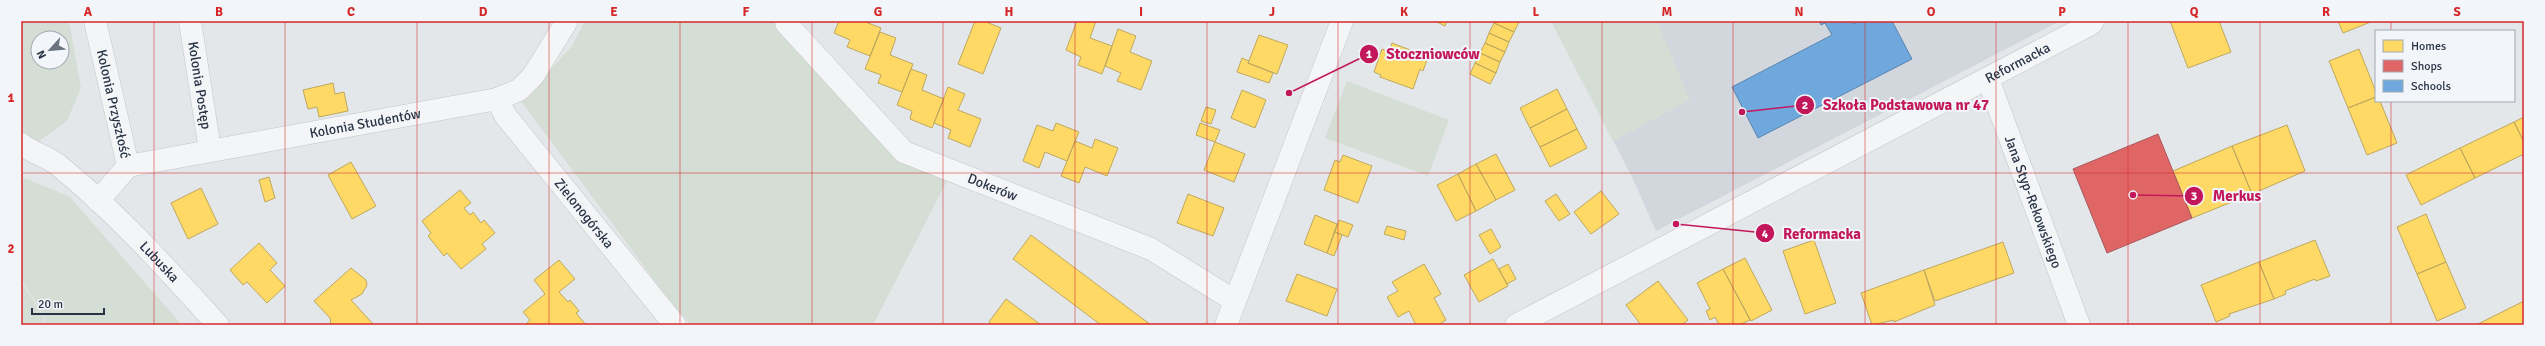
<svg xmlns="http://www.w3.org/2000/svg" width="2545" height="346" viewBox="0 0 2545 346" font-family="Signika,sans-serif">
	<rect width="100%" height="100%" fill="#e4e7ea"/>
	<path fill="#d2d6dd" d="M1551 21H2060L1656 231 1632 177Z"/>
	<path fill="#d5ded5" fill-rule="evenodd" d="M21 21H69L81 88 67 121 21 154ZM38 38H62V62H38Z
		M585 21H799L781 32 947 181 873 325H691L672 304 521 101 572 46Z
		M1551 21H1657L1690 100 1613 141Z
		M1347 81 1449 120 1428 176 1325 138Z
		M22 177 70 197 182 325H42L46 319 21 279Z
		M21 281 45 319 40 325H21Z"/>
	<path fill="#ffd966" stroke="#bea85c" d="M839 21H863L881 28 870 56 847 47 850 40 834 33Z
		M975 21H984L1001 28 983 74 958 64Z
		M1077 21H1096L1090 38 1112 46 1102 74 1078 65 1081 57 1066 50Z
		M1435 21H1447L1445 26Z
		M1494 21H1518L1519 22 1514 32 1494 23Z
		M2170 21H2219L2231 52 2188 68Z
		M2338 21H2373L2343 33Z
		M1494 23 1514 32 1509 42 1489 33Z
		M1118 29 1136 36 1130 52 1152 61 1141 90 1117 81 1121 73 1105 66Z
		M880 32 896 38 890 55 913 64 902 92 878 83 881 75 865 69Z
		M1489 33 1509 42 1505 52 1485 43Z
		M1259 35 1288 45 1277 74 1248 63Z
		M1392 43 1428 57 1423 71 1420 69 1413 89 1380 77 1381 75 1374 72 1382 49 1389 52Z
		M1485 43 1505 52 1500 62 1480 53Z
		M1465 48 1476 52 1472 61 1462 57Z
		M2359 49 2376 92V97L2348 108 2329 61Z
		M1480 53 1500 62 1496 73 1475 63Z
		M1242 58 1249 61 1248 63 1273 73 1269 83 1237 72Z
		M1475 63 1496 73 1490 84 1470 74Z
		M911 69 927 75 922 90 944 99 932 128 910 119 912 111 897 105Z
		M333 83 335 94 344 92 348 111 319 117 317 107 308 109 303 90Z
		M948 87 965 94 958 110 981 119 970 147 948 138 951 130 934 123Z
		M1557 89 1567 109 1530 128 1520 108Z
		M1242 90 1266 100 1255 128 1231 118Z
		M2376 97V101H2380L2397 143 2367 155 2348 108Z
		M1206 107 1216 110 1211 124 1201 121Z
		M1567 109 1577 129 1540 147 1530 128Z
		M2524 117V142L2514 122Z
		M2514 122 2524 142V154L2475 178 2460 148Z
		M1056 123 1079 132 1067 161 1045 152 1039 168 1023 161 1037 125 1053 131Z
		M1200 123 1220 130 1215 142 1196 135Z
		M2287 125 2305 171 2252 194 2232 146Z
		M1577 129 1587 148 1550 167 1540 147Z
		M1095 139 1118 148 1107 176 1085 167 1079 183 1061 176 1075 141 1092 148Z
		M1215 142 1245 154 1234 182 1204 170Z
		M2232 146 2252 194 2192 218 2173 171Z
		M2460 148 2475 178 2421 205 2406 175Z
		M1496 154 1515 190 1496 200 1476 164Z
		M1343 155 1372 166 1358 203 1324 190 1335 160 1340 162Z
		M351 162 376 206 352 219 328 175Z
		M1476 164 1496 200 1476 211 1458 174Z
		M1458 174 1476 211 1456 221 1437 185Z
		M269 177 275 198 265 202 259 180Z
		M201 188 218 224 188 239 171 203Z
		M460 190 471 203 464 208 470 215 473 212 481 223 484 220 495 233 482 244 486 249 461 269 447 253 444 256 428 236 431 233 422 221Z
		M1601 191 1619 214 1591 234 1574 212Z
		M1188 194 1224 208 1213 236 1177 223Z
		M1556 194 1570 214 1559 221 1545 201Z
		M2426 214 2446 262 2417 274 2397 227Z
		M1315 215 1337 224 1327 253 1304 244Z
		M1339 220 1353 225 1348 237 1335 232Z
		M1387 226 1406 231 1404 240 1384 234Z
		M1491 229 1501 247 1490 254 1479 235Z
		M1335 232 1342 235 1334 256 1327 253Z
		M1031 235 1151 325H1101L1013 259Z
		M1814 240 1836 303 1805 314 1783 251Z
		M2315 240 2330 276 2316 281 2315 279 2285 291 2286 294 2274 299 2259 262Z
		M2003 242 2014 273 1935 301 1924 270Z
		M259 243 277 263 270 270 285 286 267 303 247 282 243 285 230 270Z
		M1745 258 1772 310 1751 321 1723 269Z
		M1493 259 1508 286 1479 302 1464 275Z
		M559 260 575 279 559 292 568 302 570 300 579 311 576 313 586 325H525L530 320 523 312 545 294 534 280Z
		M2259 262 2274 299 2229 314 2230 316 2216 322 2201 285Z
		M2446 262 2466 308 2437 321 2417 274Z
		M1424 264 1441 294 1434 298 1446 320 1438 325H1416L1409 311 1398 317 1387 297 1398 291 1392 282Z
		M1508 264 1516 279 1507 284 1499 269Z
		M351 268 366 280 367 285 362 294 351 300 374 325H331L330 318 314 301Z
		M1723 269 1750 320 1739 325H1719L1715 317 1710 320 1706 311 1710 309 1697 283Z
		M1924 270 1935 305 1894 322V320L1872 325 1861 293Z
		M1297 274 1337 289 1327 316 1286 301Z
		M1658 281 1688 320 1682 325H1641L1626 305Z
		M1006 299 1041 325H992L989 322Z
		M2524 301V325H2476Z"/>
	<path fill="#e06666" stroke="#a9575c" d="M2158 134 2192 218 2107 253 2073 169Z"/>
	<path fill="#6fa8dc" stroke="#5a85af" d="M1819 21H1851L1853 24 1859 21H1892L1912 59 1758 138 1732 87 1832 35 1825 23 1821 25Z"/>
	<g fill="none" stroke-linecap="round" stroke-linejoin="round">
		<defs>
			<g id="minor">
				<path id="s1" d="M95 21 128 166 98 201"/>
				<path id="s2" d="M190 21 210 150"/>
				<path id="s3" d="M786 23 904 152 1151 249 1235 301"/>
				<path id="s4" d="M1988 79 2079 325"/>
				<path id="s5" d="M497 99 505 115 675 325"/>
				<path id="s6" d="M21 144C32 153 47 156 58 165 117 213 167 269 218 325"/>
				<path id="s7" d="M128 166 497 99 519 90 533 76 567 21"/>
				<path d="M1226 325 1342 21"/>
				<path id="s8" d="M1516 325 2091 24 2093 21"/>
			</g>
		</defs>
		<use href="#minor" stroke="#c2c5c8" stroke-width="23"/>
		<use href="#minor" stroke="#f4f5f7" stroke-width="22"/>
	</g>
	<path fill="none" stroke="#d62828" stroke-width="1" stroke-opacity="0.55" d="M154 21V325M285 21V325M417 21V325M549 21V325M680 21V325M812 21V325M943 21V325M1075 21V325M1207 21V325M1338 21V325M1470 21V325M1602 21V325M1733 21V325M1865 21V325M1996 21V325M2128 21V325M2260 21V325M2391 21V31M2391 101V325M21 173H2524"/>
	<g text-anchor="middle" stroke-width="4" stroke-linejoin="round" paint-order="stroke">
		<g font-size="14" fill="#283446" stroke="#f2f5f9">
			<text dy="5" stroke="none"><textPath href="#s8" startOffset="566">Reformacka</textPath></text>
			<text dy="5" stroke="none"><textPath href="#s2" startOffset="65">Kolonia Postęp</textPath></text>
			<text dy="5" stroke="none"><textPath href="#s1" startOffset="85">Kolonia Przyszłość</textPath></text>
			<text dy="5" stroke="none"><textPath href="#s7" startOffset="241">Kolonia Studentów</textPath></text>
			<text dy="5" stroke="none"><textPath href="#s3" startOffset="270">Dokerów</textPath></text>
			<text dy="5" stroke="none"><textPath href="#s4" startOffset="131">Jana Styp-Rekowskiego</textPath></text>
			<text dy="5" stroke="none"><textPath href="#s5" startOffset="144">Zielonogórska</textPath></text>
			<text dy="5" stroke="none"><textPath href="#s6" startOffset="183">Lubuska</textPath></text>
		</g>
	</g>
	<path fill="none" stroke="#c2185b" stroke-width="1.5" d="M1289 93L1369 54M1742 112L1805 105M2133 195L2194 196M1676 224L1765 233"/>
	<g fill="#c2185b" stroke="#f2f5f9" stroke-width="1.5">
		<circle cx="1289" cy="93" r="4"/>
		<circle cx="1742" cy="112" r="4"/>
		<circle cx="2133" cy="195" r="4"/>
		<circle cx="1676" cy="224" r="4"/>
		<circle cx="1369" cy="54" r="10"/>
		<circle cx="1805" cy="105" r="10"/>
		<circle cx="2194" cy="196" r="10"/>
		<circle cx="1765" cy="233" r="10"/>
	</g>
	<g font-size="12" text-anchor="middle" font-weight="bold" fill="#fff">
		<text x="1369" y="58">1</text>
		<text x="1805" y="109">2</text>
		<text x="2194" y="200">3</text>
		<text x="1765" y="238">4</text>
	</g>
	<g font-size="15" text-anchor="middle" font-weight="bold" fill="#c2185b" stroke="#f2f5f9" stroke-width="4" stroke-linejoin="round" paint-order="stroke">
		<text x="1433" y="59">Stoczniowców</text>
		<text x="1906" y="110">Szkoła Podstawowa nr 47</text>
		<text x="2237" y="201">Merkus</text>
		<text x="1822" y="239">Reformacka</text>
	</g>
	<rect width="2545" height="346" fill="none" stroke="#f2f5f9" stroke-width="44"/>
	<rect x="2375" y="30" width="140" height="72" fill="#f2f5f9" stroke="#a1a8b1"/>
	<rect x="2383" y="40" width="20" height="12" fill="#ffd966" stroke="#a1a8b1"/>
	<text x="2411" y="50" font-size="12" fill="#283446">Homes</text>
	<rect x="2383" y="60" width="20" height="12" fill="#e06666" stroke="#a1a8b1"/>
	<text x="2411" y="70" font-size="12" fill="#283446">Shops</text>
	<rect x="2383" y="80" width="20" height="12" fill="#6fa8dc" stroke="#a1a8b1"/>
	<text x="2411" y="90" font-size="12" fill="#283446">Schools</text>
	<g transform="translate(50 50) rotate(243)"><circle r="19" fill="#f2f5f9" stroke="#a1a8b1"/>
	<path d="M0-3L7 15L0 10L-7 15Z" fill="#6a737f"/>
	<text y="-6" font-size="11" font-weight="bold" text-anchor="middle" fill="#283446">N</text>
	</g>
	<path d="M32 308v6h72v-6" fill="none" stroke="#283446" stroke-width="2"/>
	<text x="38" y="308" font-size="12" fill="#283446" stroke="#f2f5f9" stroke-width="3" paint-order="stroke">20 m</text>
	<rect x="22" y="22" width="2501" height="302" fill="none" stroke="#d62828" stroke-width="1.5"/>
	<g font-size="13" text-anchor="middle" font-weight="bold" fill="#d62828">
		<text x="88" y="16">A</text>
		<text x="219" y="16">B</text>
		<text x="351" y="16">C</text>
		<text x="483" y="16">D</text>
		<text x="614" y="16">E</text>
		<text x="746" y="16">F</text>
		<text x="878" y="16">G</text>
		<text x="1009" y="16">H</text>
		<text x="1141" y="16">I</text>
		<text x="1272" y="16">J</text>
		<text x="1404" y="16">K</text>
		<text x="1536" y="16">L</text>
		<text x="1667" y="16">M</text>
		<text x="1799" y="16">N</text>
		<text x="1931" y="16">O</text>
		<text x="2062" y="16">P</text>
		<text x="2194" y="16">Q</text>
		<text x="2326" y="16">R</text>
		<text x="2457" y="16">S</text>
		<text x="11" y="102">1</text>
		<text x="11" y="253">2</text>
	</g>
</svg>
